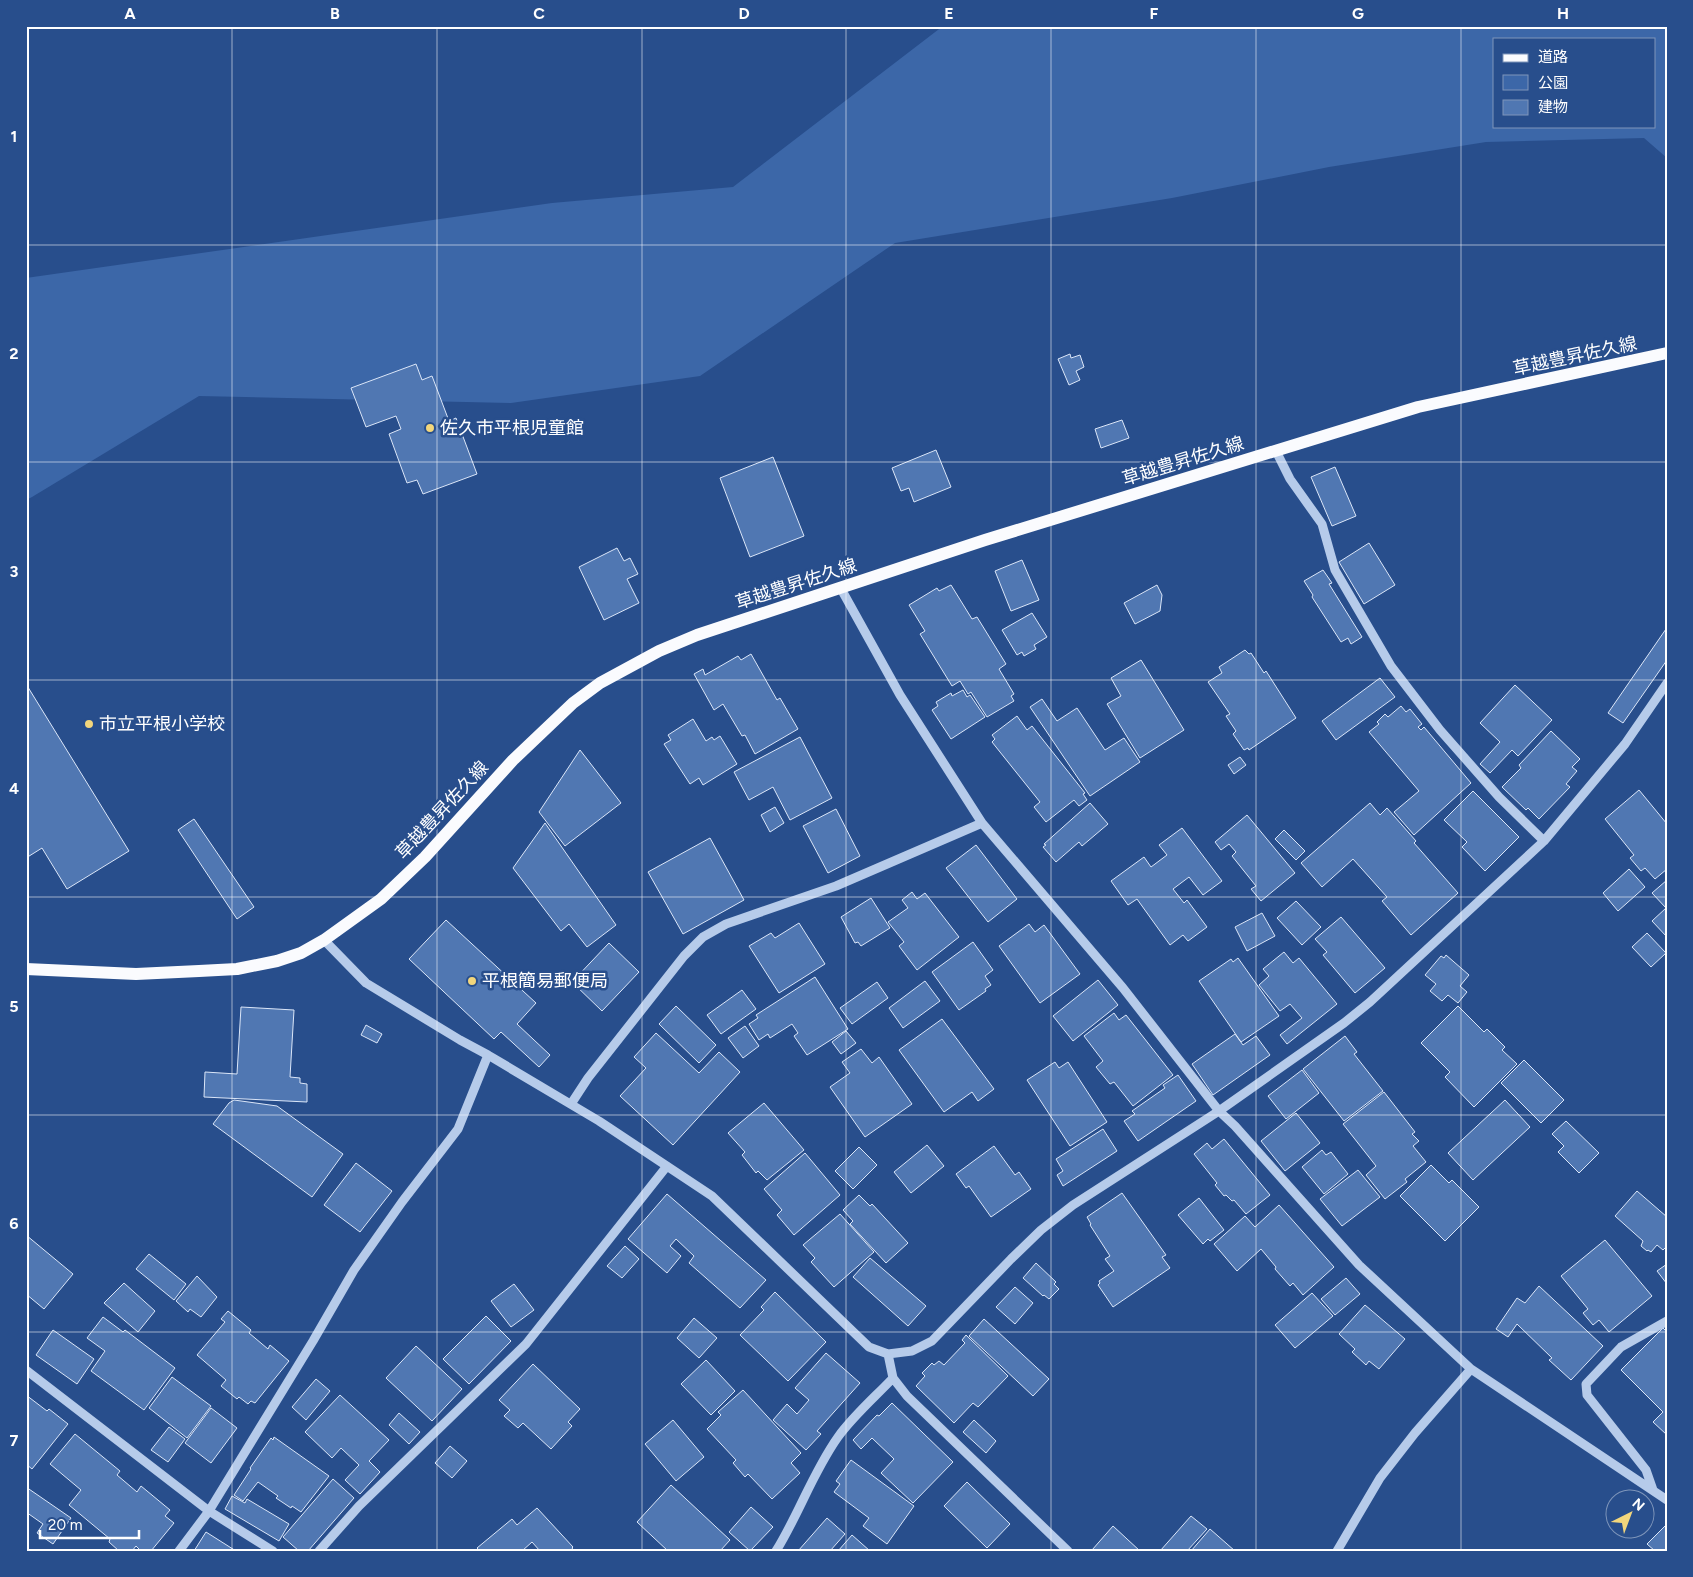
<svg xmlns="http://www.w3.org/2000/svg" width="1693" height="1577" viewBox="0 0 1693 1577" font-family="Figtree,'Noto Sans JP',sans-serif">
	<rect width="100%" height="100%" fill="#284e8c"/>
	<path fill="#3c67a8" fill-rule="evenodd" d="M943 26H1667V158L1644 138 1486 142 1329 167 1172 198 895 243 700 376 511 403 199 396 32 497 26 500V278L552 203 733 187ZM1494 39H1654V126H1494Z"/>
	<path fill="#5077b2" stroke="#dbe6f8" d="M1070 354 1071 358 1080 355 1084 367 1076 371 1080 380 1069 385 1058 359Z
		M416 364 422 380 432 376 449 421 456 418 477 474 423 494 417 480 407 483 389 434 401 429 396 416 366 427 351 388Z
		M1122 420 1129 438 1101 448 1095 429Z
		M936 450 951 487 914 502 909 488 901 491 892 468Z
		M773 457 804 536 750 557 720 478Z
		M1335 467 1356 516 1332 526 1311 477Z
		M1369 543 1395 585 1364 604 1339 562Z
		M617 548 624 561 630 558 638 574 627 579 639 603 604 620 579 567Z
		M1022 560 1039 600 1011 611 995 571Z
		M1323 570 1332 583 1329 584 1362 637 1351 644 1348 638 1341 642 1312 597 1313 595 1304 581Z
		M951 585 972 619 977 617 1006 664 999 669 1014 694 1011 696 1014 701 987 717 971 692 968 694 960 681 952 686 920 634 925 631 909 605 937 588 939 591Z
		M1157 585 1162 595 1160 611 1135 624 1124 603Z
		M1032 613 1047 637 1034 645 1036 649 1024 656 1022 652 1017 655 1002 630Z
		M1666 629 1667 660 1623 723 1608 713Z
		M1245 650 1249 654 1251 653 1264 673 1266 671 1296 718 1249 750 1248 748 1244 750 1233 734 1236 731 1226 716 1230 714 1208 682 1222 673 1219 667Z
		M751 654 777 700 780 698 798 729 755 754 745 735 742 736 723 704 714 710 694 674 703 669 705 675 738 656 741 660Z
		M1141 660 1184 730 1140 758 1107 704 1121 696 1111 678Z
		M1380 678 1395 697 1336 740 1322 721Z
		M26 684 129 851 67 889 42 848 26 858Z
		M1515 685 1552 720 1518 756 1512 750 1490 773 1480 764 1500 742 1480 723Z
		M963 690 967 697 970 695 985 717 951 739 932 710 938 706 936 702 951 693 952 696Z
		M1042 699 1057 721 1077 708 1105 750 1124 738 1140 762 1090 796 1030 707Z
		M1401 706 1406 712 1410 709 1422 724 1418 727 1421 730 1424 727 1471 783 1414 835 1394 812 1419 791 1369 732 1379 724 1377 722 1385 714 1388 717Z
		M1017 716 1027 730 1032 726 1085 793 1083 794 1087 800 1079 806 1074 800 1046 822 1034 807 1040 802 992 742 995 739 992 735Z
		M693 719 706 741 712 737 714 740 720 736 737 764 703 785 699 778 690 784 664 744 671 740 668 735Z
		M1551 731 1580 759 1572 767 1577 771 1566 784 1570 787 1539 819 1528 808 1526 810 1502 787 1521 768 1519 765Z
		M800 737 832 798 790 820 773 787 749 800 734 772Z
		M580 750 621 803 565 846 539 812Z
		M1240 757 1246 765 1234 774 1228 765Z
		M1639 790 1667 824V869L1655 879 1645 868 1641 871 1630 858 1634 855 1605 819Z
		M1473 791 1519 837 1485 871 1462 847 1467 842 1444 820Z
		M1090 803 1108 824 1082 846 1079 842 1056 862 1043 847 1046 845 1044 844Z
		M1370 803 1380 815 1387 808 1416 841 1414 843 1458 893 1411 935 1382 901 1387 897 1353 859 1322 887 1301 863Z
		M775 807 784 823 770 832 761 815Z
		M836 809 860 856 828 873 803 826Z
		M1247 815 1295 873 1261 901 1251 889 1256 886 1232 856 1236 852 1229 844 1221 850 1215 842Z
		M194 819 254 907 237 919 178 830Z
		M545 823 616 925 587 947 569 924 561 931 513 868Z
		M1182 828 1222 881 1203 895 1189 877 1173 889 1184 903 1187 900 1207 927 1188 941 1183 935 1170 945 1137 899 1128 905 1111 881 1144 857 1151 867 1167 855 1159 845Z
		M1284 830 1305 851 1296 860 1275 839Z
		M710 838 744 900 683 934 648 872Z
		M976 845 1017 899 988 922 946 868Z
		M1629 869 1645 887 1618 911 1603 893Z
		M1667 880V937L1652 921 1666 908 1652 893Z
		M912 892 917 899 925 893 959 937 917 970 899 946 904 942 888 922 908 908 902 900Z
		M871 898 890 928 861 946 858 942 855 943 841 917Z
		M1296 901 1321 927 1302 945 1277 918Z
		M1262 913 1275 936 1247 951 1235 927Z
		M1341 917 1385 968 1355 993 1323 955 1327 952 1315 939Z
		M446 920 536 1003 517 1024 550 1055 539 1067 501 1032 494 1039 409 959Z
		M799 923 825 964 779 993 749 946 771 933 775 938Z
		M1029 924 1035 932 1044 925 1080 974 1040 1003 999 946Z
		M1647 933 1666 953 1651 967 1632 947Z
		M973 942 993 970 985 976 991 985 985 989 986 991 959 1010 932 972Z
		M609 943 639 972 602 1011 572 982Z
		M1284 952 1293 963 1299 958 1337 1004 1287 1044 1280 1035 1302 1018 1290 1004 1280 1011 1259 985 1269 976 1263 969Z
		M1446 955 1469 975 1460 986 1467 992 1458 1003 1448 995 1442 1001 1430 991 1436 984 1425 975 1441 956 1444 958Z
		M1238 958 1279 1016 1241 1042 1199 981 1231 959 1233 962Z
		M815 977 848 1029 807 1055 794 1036 798 1033 792 1024 770 1038 768 1034 759 1040 749 1024 758 1018 756 1015Z
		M1098 980 1118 1005 1073 1041 1053 1016Z
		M925 981 940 1001 903 1028 889 1008Z
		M877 982 888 998 852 1024 840 1008Z
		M742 990 756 1009 721 1034 707 1015Z
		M676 1006 716 1045 699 1063 659 1024Z
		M1458 1006 1484 1032 1487 1029 1505 1047 1502 1050 1517 1064 1474 1107 1445 1077 1450 1072 1421 1043Z
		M241 1007 294 1010 290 1077 300 1078V1083L307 1084V1102L204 1097 205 1072 237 1074Z
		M1114 1013 1119 1020 1126 1015 1173 1075 1133 1106 1114 1082 1110 1084 1096 1067 1103 1061 1084 1036Z
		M942 1019 994 1089 978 1101 972 1092 944 1112 899 1050Z
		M366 1025 382 1034 377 1043 361 1035Z
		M745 1026 759 1046 743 1058 728 1038Z
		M846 1031 856 1043 841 1054 832 1042Z
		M656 1033 699 1073 719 1052 740 1072 673 1145 620 1096 646 1068 634 1057Z
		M1235 1034 1243 1045 1256 1036 1270 1055 1213 1095 1192 1064Z
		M1345 1036 1357 1052 1354 1054 1383 1091 1344 1121 1303 1069Z
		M861 1049 872 1063 879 1057 912 1104 865 1137 830 1087 850 1073 842 1062Z
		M1524 1060 1564 1100 1541 1123 1501 1083Z
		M1055 1062 1059 1068 1068 1062 1107 1122 1070 1146 1027 1080Z
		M1302 1070 1319 1093 1286 1119 1268 1096Z
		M1178 1075 1196 1101 1138 1141 1124 1121 1135 1114 1132 1111 1165 1088 1163 1085Z
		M1384 1092 1415 1132 1412 1134 1419 1141 1413 1146 1426 1162 1405 1179 1407 1182 1385 1199 1366 1175 1376 1166 1343 1124Z
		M234 1100 277 1106 343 1154 312 1197 213 1124 229 1103Z
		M1505 1100 1530 1127 1473 1180 1448 1153Z
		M764 1103 804 1150 767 1180 758 1171 756 1173 742 1155 745 1152 728 1133Z
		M1296 1113 1320 1143 1285 1171 1261 1141Z
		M1566 1121 1599 1153 1579 1173 1558 1152 1564 1146 1552 1134Z
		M1103 1129 1117 1151 1063 1186 1057 1175 1063 1171 1056 1159Z
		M1224 1139 1270 1195 1246 1214 1234 1200 1232 1201 1226 1195 1224 1196 1215 1185 1217 1183 1194 1154 1207 1143 1212 1149Z
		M927 1145 944 1166 911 1193 894 1172Z
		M994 1146 1015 1175 1019 1172 1031 1189 991 1217 969 1186 966 1188 956 1174Z
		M859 1147 877 1165 853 1189 835 1171Z
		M1322 1150 1326 1155 1331 1152 1348 1174 1324 1194 1302 1167Z
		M805 1153 840 1195 794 1235 777 1215 782 1210 764 1189Z
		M356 1163 392 1191 360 1232 324 1205Z
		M1431 1165 1449 1183 1452 1180 1479 1207 1445 1241 1400 1196Z
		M1358 1170 1380 1197 1342 1226 1320 1199Z
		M1637 1191 1667 1217V1246L1663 1250 1657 1245 1651 1252 1648 1250 1647 1251 1641 1246 1643 1241 1615 1216Z
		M1122 1193 1166 1255 1162 1257 1170 1268 1113 1307 1098 1285 1100 1283 1099 1281 1114 1271 1105 1259 1110 1256 1090 1225 1091 1224 1087 1217Z
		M667 1194 766 1280 740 1308 689 1263 694 1256 676 1239 670 1246 681 1256 667 1273 628 1239Z
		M859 1195 870 1206 872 1204 908 1243 886 1263 850 1224 853 1221 843 1210Z
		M1199 1198 1224 1230 1210 1241 1208 1239 1203 1244 1178 1215Z
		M1279 1205 1334 1267 1303 1295 1293 1283 1290 1286 1275 1269 1276 1267 1261 1249 1237 1271 1214 1244 1245 1216 1255 1227Z
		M840 1214 874 1252 834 1287 811 1262 815 1258 803 1245Z
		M26 1235 73 1274 44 1309 26 1294Z
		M1605 1240 1652 1296 1609 1332 1599 1320 1593 1325 1583 1313 1588 1309 1561 1276Z
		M625 1246 639 1259 622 1278 607 1266Z
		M149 1254 186 1284 174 1300 136 1269Z
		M870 1258 926 1306 908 1326 853 1277Z
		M1036 1263 1056 1282 1054 1284 1059 1289 1049 1299 1044 1295 1043 1296 1023 1278Z
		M1667 1264V1284L1657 1271Z
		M197 1276 217 1297 201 1317 190 1309 188 1312 176 1301Z
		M1346 1278 1360 1294 1335 1315 1321 1299Z
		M124 1283 155 1311 138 1332 104 1303Z
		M514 1284 534 1310 511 1327 491 1301Z
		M1539 1286 1603 1346 1571 1380 1549 1360 1552 1358 1517 1324 1508 1337 1496 1329 1517 1298 1525 1303Z
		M1015 1287 1033 1303 1015 1324 996 1307Z
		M775 1292 826 1342 788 1381 740 1335 764 1310 761 1307Z
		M1312 1293 1333 1316 1295 1348 1275 1325Z
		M1365 1305 1405 1339 1379 1369 1369 1361 1366 1365 1352 1352 1355 1349 1339 1334Z
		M228 1311 251 1330 249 1333 268 1349 270 1345 289 1361 255 1403 251 1401 248 1404 239 1397 237 1399 221 1386 226 1380 197 1355 225 1322 221 1319Z
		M486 1316 511 1341 469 1384 443 1359Z
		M103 1317 123 1332 125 1330 175 1368 144 1410 91 1371 105 1351 87 1338Z
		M694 1318 717 1338 699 1358 677 1338Z
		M984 1319 1049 1379 1033 1396 969 1336Z
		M1663 1328 1667 1332V1435L1653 1422 1663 1412 1621 1370Z
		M53 1330 94 1359 77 1384 36 1355Z
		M966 1335 1008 1376 978 1407 973 1403 954 1423 916 1386 925 1376 922 1373 932 1363 934 1365 939 1361 944 1365 965 1343 962 1340Z
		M416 1346 462 1389 432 1421 386 1378Z
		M826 1353 860 1383 817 1431 821 1434 806 1450 773 1420 787 1404 797 1414 809 1400 795 1388Z
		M706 1360 735 1391 711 1415 681 1384Z
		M533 1364 580 1409 568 1422 572 1426 551 1449 523 1423 518 1428 504 1416 510 1410 499 1400Z
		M172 1377 211 1406 187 1438 149 1408Z
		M316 1379 330 1391 306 1420 292 1407Z
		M743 1390 801 1453 791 1463 800 1473 772 1499 748 1474 745 1477 733 1463 736 1460 707 1429 721 1415 718 1412Z
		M26 1395 47 1411 49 1409 68 1424 32 1469 26 1464Z
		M340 1395 389 1440 369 1461 380 1472 360 1494 345 1480 359 1465 341 1448 332 1458 305 1432Z
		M892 1403 953 1462 913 1503 881 1473 894 1459 872 1438 861 1449 853 1440 877 1415 879 1416Z
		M211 1408 237 1428 211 1463 185 1443Z
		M399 1413 420 1432 409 1444 389 1425Z
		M673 1420 704 1457 676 1481 645 1444Z
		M974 1420 996 1441 986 1453 963 1432Z
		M169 1427 185 1439 168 1462 151 1450Z
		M75 1434 120 1471 117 1475 137 1492 141 1486 170 1510 165 1516 174 1523 151 1551H141L136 1546 132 1551H119L109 1542 110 1539 69 1505 81 1490 50 1464Z
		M274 1437 329 1476 301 1512 292 1506 291 1508 276 1498 278 1496 258 1482 243 1501 234 1495 251 1469 250 1468 271 1438 273 1440Z
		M450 1446 467 1461 452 1478 435 1463Z
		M851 1460 914 1506 887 1544 863 1526 869 1518 834 1492 840 1484 836 1481Z
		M333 1479 354 1498 308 1551H299L283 1537Z
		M967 1482 1010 1524 987 1548 944 1506Z
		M671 1485 730 1540 720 1551H668L637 1522Z
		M26 1487 71 1518 53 1544 37 1533 43 1524 26 1512Z
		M232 1496 245 1503 247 1499 289 1524 279 1541 225 1509Z
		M751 1507 773 1527 750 1551 729 1532Z
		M537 1508 573 1547 572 1548 574 1551H540L532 1542 522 1551H480L477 1548 512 1519 517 1525Z
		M1191 1516 1207 1529 1187 1551H1160Z
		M827 1518 845 1534 830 1551H798Z
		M1667 1524V1551H1655L1647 1544Z
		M1113 1526 1140 1551 1092 1550Z
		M1210 1529 1235 1551H1191Z
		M206 1532 236 1551H194Z
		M852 1535 870 1551H838Z"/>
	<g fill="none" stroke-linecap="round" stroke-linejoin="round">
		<path stroke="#b6cbea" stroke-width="9" d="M1276 451 1290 479 1322 524 1335 570 1391 666 1440 730 1499 797 1544 841
			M840 587 900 695 982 823 1123 988 1219 1111 1235 1126 1359 1265 1471 1369 1667 1500
			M324 940 366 983 460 1040 488 1055 599 1121 712 1196 869 1347 888 1354 912 1351 932 1341 1011 1259 1041 1230 1073 1205 1219 1111 1344 1023 1370 1002 1544 841 1625 744 1667 683
			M571 1104 588 1078 684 956 703 937 726 924 836 886 982 823
			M888 1354 893 1378 907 1396 1068 1551
			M26 1370 209 1511 273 1551
			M1653 1490 1646 1470 1587 1395 1586 1384 1621 1347 1667 1321
			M179 1551 209 1511 313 1341 354 1270 402 1202 458 1129 488 1055
			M319 1551 359 1506 526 1344 667 1166
			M776 1551C799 1514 813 1472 838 1437 853 1416 875 1397 893 1378
			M1337 1551 1380 1478 1415 1433 1471 1369"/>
		<path stroke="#fafbfe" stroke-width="12" d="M26 969 136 974 199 971 237 969 277 961 301 953 324 940 381 899 425 857 513 760 573 703 600 683 659 651 697 635 985 540 1418 407 1667 353"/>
	</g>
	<path fill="none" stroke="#fff" stroke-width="1" stroke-opacity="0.55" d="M232 26V1551M437 26V1551M642 26V1551M846 26V1551M1051 26V1551M1256 26V1551M1461 26V1551M26 245H1667M26 462H1667M26 680H1667M26 897H1667M26 1115H1667M26 1332H1667"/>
	<g fill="#f2d67c" stroke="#284e8c" stroke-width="2">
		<circle cx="430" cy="428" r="5"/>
		<circle cx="89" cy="724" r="5"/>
		<circle cx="472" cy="981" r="5"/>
	</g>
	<g text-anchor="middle" stroke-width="5" stroke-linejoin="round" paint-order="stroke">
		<g font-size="18" fill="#fff" stroke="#284e8c">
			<text transform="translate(1575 356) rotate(-12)" y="6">草越豊昇佐久線</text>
			<text transform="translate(1183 461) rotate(-17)" y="6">草越豊昇佐久線</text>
			<text transform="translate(796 584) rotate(-18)" y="6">草越豊昇佐久線</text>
			<text transform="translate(442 810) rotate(-47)" y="6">草越豊昇佐久線</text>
		</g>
		<g font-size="18" fill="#fff" stroke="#284e8c" text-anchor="start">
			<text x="440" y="434">佐久市平根児童館</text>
			<text x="99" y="730">市立平根小学校</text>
			<text x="482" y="987">平根簡易郵便局</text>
		</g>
	</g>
	<rect width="1693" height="1577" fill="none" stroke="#284e8c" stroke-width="55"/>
	<rect x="1493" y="38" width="162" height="90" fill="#284e8c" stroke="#7e95ba"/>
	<rect x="1503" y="54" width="25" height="8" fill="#fafbfe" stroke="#7e95ba"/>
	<text x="1538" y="62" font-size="15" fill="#ffffff">道路</text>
	<rect x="1503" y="75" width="25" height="15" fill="#3c67a8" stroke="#7e95ba"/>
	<text x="1538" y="88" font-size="15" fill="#ffffff">公園</text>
	<rect x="1503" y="100" width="25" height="15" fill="#5077b2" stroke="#7e95ba"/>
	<text x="1538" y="112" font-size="15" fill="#ffffff">建物</text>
	<g transform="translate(1630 1514) rotate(42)"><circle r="24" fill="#284e8c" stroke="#7e95ba"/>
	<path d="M0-4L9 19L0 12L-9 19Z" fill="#f2d67c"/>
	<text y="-8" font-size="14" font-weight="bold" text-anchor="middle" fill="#ffffff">N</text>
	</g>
	<path d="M40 1530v8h99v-8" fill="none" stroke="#ffffff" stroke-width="2.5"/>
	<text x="48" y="1530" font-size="15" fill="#ffffff" stroke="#284e8c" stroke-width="4" paint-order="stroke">20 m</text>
	<rect x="28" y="28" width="1638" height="1522" fill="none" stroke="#fff" stroke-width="2"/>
	<g font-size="16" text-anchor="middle" font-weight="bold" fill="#fff">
		<text x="130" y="19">A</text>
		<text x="335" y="19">B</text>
		<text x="539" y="19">C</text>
		<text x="744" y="19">D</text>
		<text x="949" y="19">E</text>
		<text x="1154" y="19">F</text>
		<text x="1358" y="19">G</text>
		<text x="1563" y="19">H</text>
		<text x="14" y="142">1</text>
		<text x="14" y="359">2</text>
		<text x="14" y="577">3</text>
		<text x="14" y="794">4</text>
		<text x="14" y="1012">5</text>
		<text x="14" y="1229">6</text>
		<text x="14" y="1446">7</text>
	</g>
</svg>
